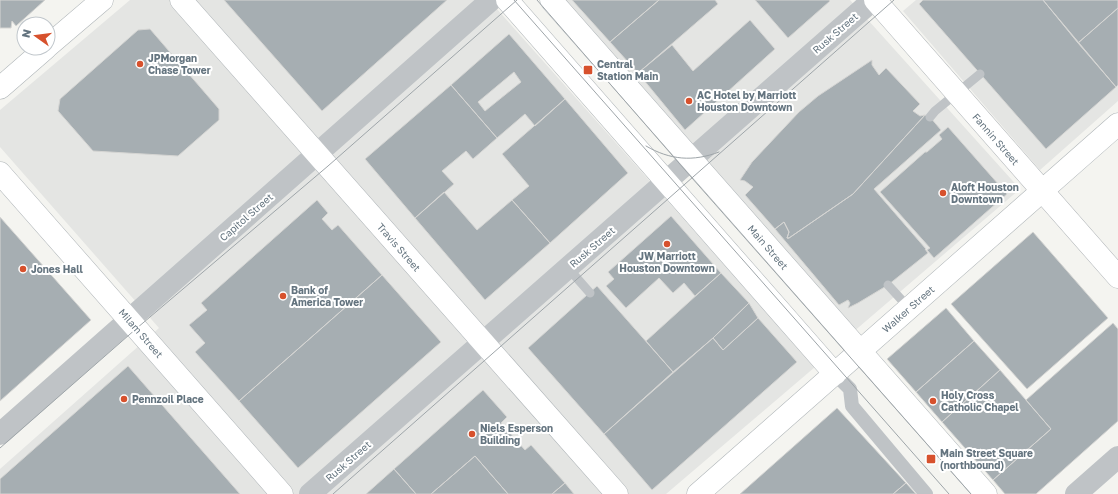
<svg xmlns="http://www.w3.org/2000/svg" width="1118" height="494" viewBox="0 0 1118 494" font-family="'Golos Text',sans-serif">
	<rect width="100%" height="100%" fill="#f4f4f0"/>
	<path fill="#e4e5e3" d="M130 0H489L815 367 666 494H0V469L159 328 0 147V110Z
		M564 0H850L1020 189 852 333Z
		M916 0H1118V101L1040 170 903 11Z"/>
	<path fill="#a6aeb2" stroke="#d5d5d3" fill-rule="evenodd" d="M0 0H45L16 26 12 21 11 28H0Z
		M224 0H447L322 111Z
		M572 0H659L610 42Z
		M659 0H715L718 4 638 73 610 42Z
		M755 0H829L830 1 788 38Z
		M923 0H1043L1116 87 1046 149 919 4Z
		M1043 0H1118V8L1078 43Z
		M1118 8V85L1116 87 1078 43Z
		M750 20 775 49 685 130 638 73 672 45 693 71Z
		M150 29 219 109V120L178 156 93 151 58 111 60 99 138 30Z
		M509 34 565 99 535 126 525 114 497 138 451 85ZM514 72 521 82 485 111 478 102Z
		M872 60V65L879 75 886 68 920 104 913 111 920 116 925 115 853 194 789 238H787L789 232 784 222 775 229 745 195 753 187 745 181 740 180 752 162 799 112 818 96Z
		M451 85 497 138 473 159 466 151 442 171 454 184 415 218 365 159Z
		M565 99 628 173 550 243 512 200 529 186 502 154Z
		M925 115 930 117 941 130 874 189 926 249H925L928 253 888 285 858 303 848 308 850 303 848 300 839 305 775 229 784 222 789 232 787 238H789L853 194Z
		M948 127 1007 194 934 258 927 250 930 248 880 192 925 152H927L942 139 939 135Z
		M444 192 477 230 512 200 550 243 485 300 415 218Z
		M317 200 328 213 322 219 332 230 338 225 382 275 239 401 195 352 205 343 189 325 207 310 201 303Z
		M671 216 721 273 695 296 684 283 673 293 659 278 626 308 606 286 614 279 608 272Z
		M0 217 91 320 0 401Z
		M1033 232 1108 318 1027 389 951 304Z
		M721 273 749 303 713 338 673 372 646 341Z
		M382 275 441 342 298 468 239 401Z
		M597 286 673 372 604 434 528 348Z
		M749 303 758 318 723 350 713 338Z
		M946 308 974 341 916 392 887 359Z
		M758 318 797 362 652 490 604 434 713 338 723 350Z
		M1113 323 1118 329V421L1036 494H1005L993 480 1051 429 1026 400Z
		M974 341 1000 370 942 422 916 392Z
		M128 366 240 494H0V479Z
		M1000 370 1051 429 993 480 942 422Z
		M483 390 507 417 501 423 525 450 531 445 565 483 552 494H508L475 456 431 494H416L394 469Z
		M837 408 906 483 893 494H740Z
		M475 456 508 494H431Z
		M394 469 416 494H366Z
		M565 483 574 494H552Z
		M906 483 916 494H893Z"/>
	<g fill="none" stroke-linecap="round" stroke-linejoin="round">
		<defs>
			<path id="secondary" d="M181 0 617 494
				M507 0 835 374
				M551 0 986 494
				M48 46 102 0
				M0 88 46 48
				M0 173 282 494
				M698 494 1118 124"/>
			<path id="primary" d="M875 0 1118 277"/>
		</defs>
		<use href="#secondary" stroke="#afb5b8" stroke-width="23"/>
		<use href="#primary" stroke="#b0b5b8" stroke-width="23"/>
		<path stroke="#bfc3c6" stroke-width="9" d="M930 117 935 111 980 74
			M568 268 590 293
			M888 285 909 308"/>
		<path stroke="#bfc3c6" stroke-width="14" d="M835 374 850 389 852 406 926 494"/>
		<path stroke="#bfc3c6" stroke-width="22" d="M0 434 491 0
			M310 494 873 0
			M1076 494 1118 457"/>
		<use href="#secondary" stroke="#fff" stroke-width="22"/>
		<use href="#primary" stroke="#fff" stroke-width="22"/>
		<path stroke="#9ea5a9" stroke-width="1" d="M514 0 949 494
			M537 0 692 178 971 494
			M646 146C670 160 693 162 719 152
			M0 448 137 328 328 166 517 0
			M333 494 894 0"/>
	</g>
	<g fill="#d7512d" stroke="#fff" stroke-width="1.5">
		<circle cx="140" cy="64" r="4"/>
		<rect x="583" y="65" width="10" height="10" rx="2"/>
		<circle cx="689" cy="101" r="4"/>
		<circle cx="943" cy="193" r="4"/>
		<circle cx="667" cy="244" r="4"/>
		<circle cx="23" cy="269" r="4"/>
		<circle cx="283" cy="296" r="4"/>
		<circle cx="124" cy="399" r="4"/>
		<circle cx="933" cy="401" r="4"/>
		<circle cx="472" cy="434" r="4"/>
		<rect x="926" y="454" width="10" height="10" rx="2"/>
	</g>
	<g text-anchor="middle" stroke-width="4" stroke-linejoin="round" paint-order="stroke">
		<g font-size="10" fill="#64747f" stroke="#fff">
			<text transform="translate(835 33) rotate(-41)" y="4">Rusk Street</text>
			<text transform="translate(996 139) rotate(49)" y="4">Fannin Street</text>
			<text transform="translate(246 217) rotate(-41)" y="4">Capitol Street</text>
			<text transform="translate(399 247) rotate(49)" y="4">Travis Street</text>
			<text transform="translate(592 247) rotate(-41)" y="4">Rusk Street</text>
			<text transform="translate(768 247) rotate(49)" y="4">Main Street</text>
			<text transform="translate(908 309) rotate(-41)" y="4">Walker Street</text>
			<text transform="translate(141 333) rotate(49)" y="4">Milam Street</text>
			<text transform="translate(348 461) rotate(-41)" y="4">Rusk Street</text>
		</g>
		<g font-size="10" font-weight="bold" fill="#64747f" stroke="#fff" text-anchor="start">
			<text x="148" y="62">JPMorgan<tspan x="148" dy="12">Chase Tower</tspan></text>
			<text x="597" y="68">Central<tspan x="597" dy="12">Station Main</tspan></text>
			<text x="697" y="99">AC Hotel by Marriott<tspan x="697" dy="12">Houston Downtown</tspan></text>
			<text x="951" y="191">Aloft Houston<tspan x="951" dy="12">Downtown</tspan></text>
			<text x="667" y="260" text-anchor="middle">JW Marriott<tspan x="667" dy="12">Houston Downtown</tspan></text>
			<text x="31" y="273">Jones Hall</text>
			<text x="291" y="294">Bank of<tspan x="291" dy="12">America Tower</tspan></text>
			<text x="941" y="399">Holy Cross<tspan x="941" dy="12">Catholic Chapel</tspan></text>
			<text x="132" y="403">Pennzoil Place</text>
			<text x="480" y="432">Niels Esperson<tspan x="480" dy="12">Building</tspan></text>
			<text x="940" y="457">Main Street Square<tspan x="940" dy="12">(northbound)</tspan></text>
		</g>
	</g>
	<g transform="translate(36 36) rotate(284)"><circle r="19" fill="#ffffff" stroke="#c1c7cc"/>
	<path d="M0-3L7 15L0 10L-7 15Z" fill="#d7512d"/>
	<text y="-6" font-size="11" font-weight="bold" text-anchor="middle" fill="#64747f">N</text>
	</g>
</svg>
